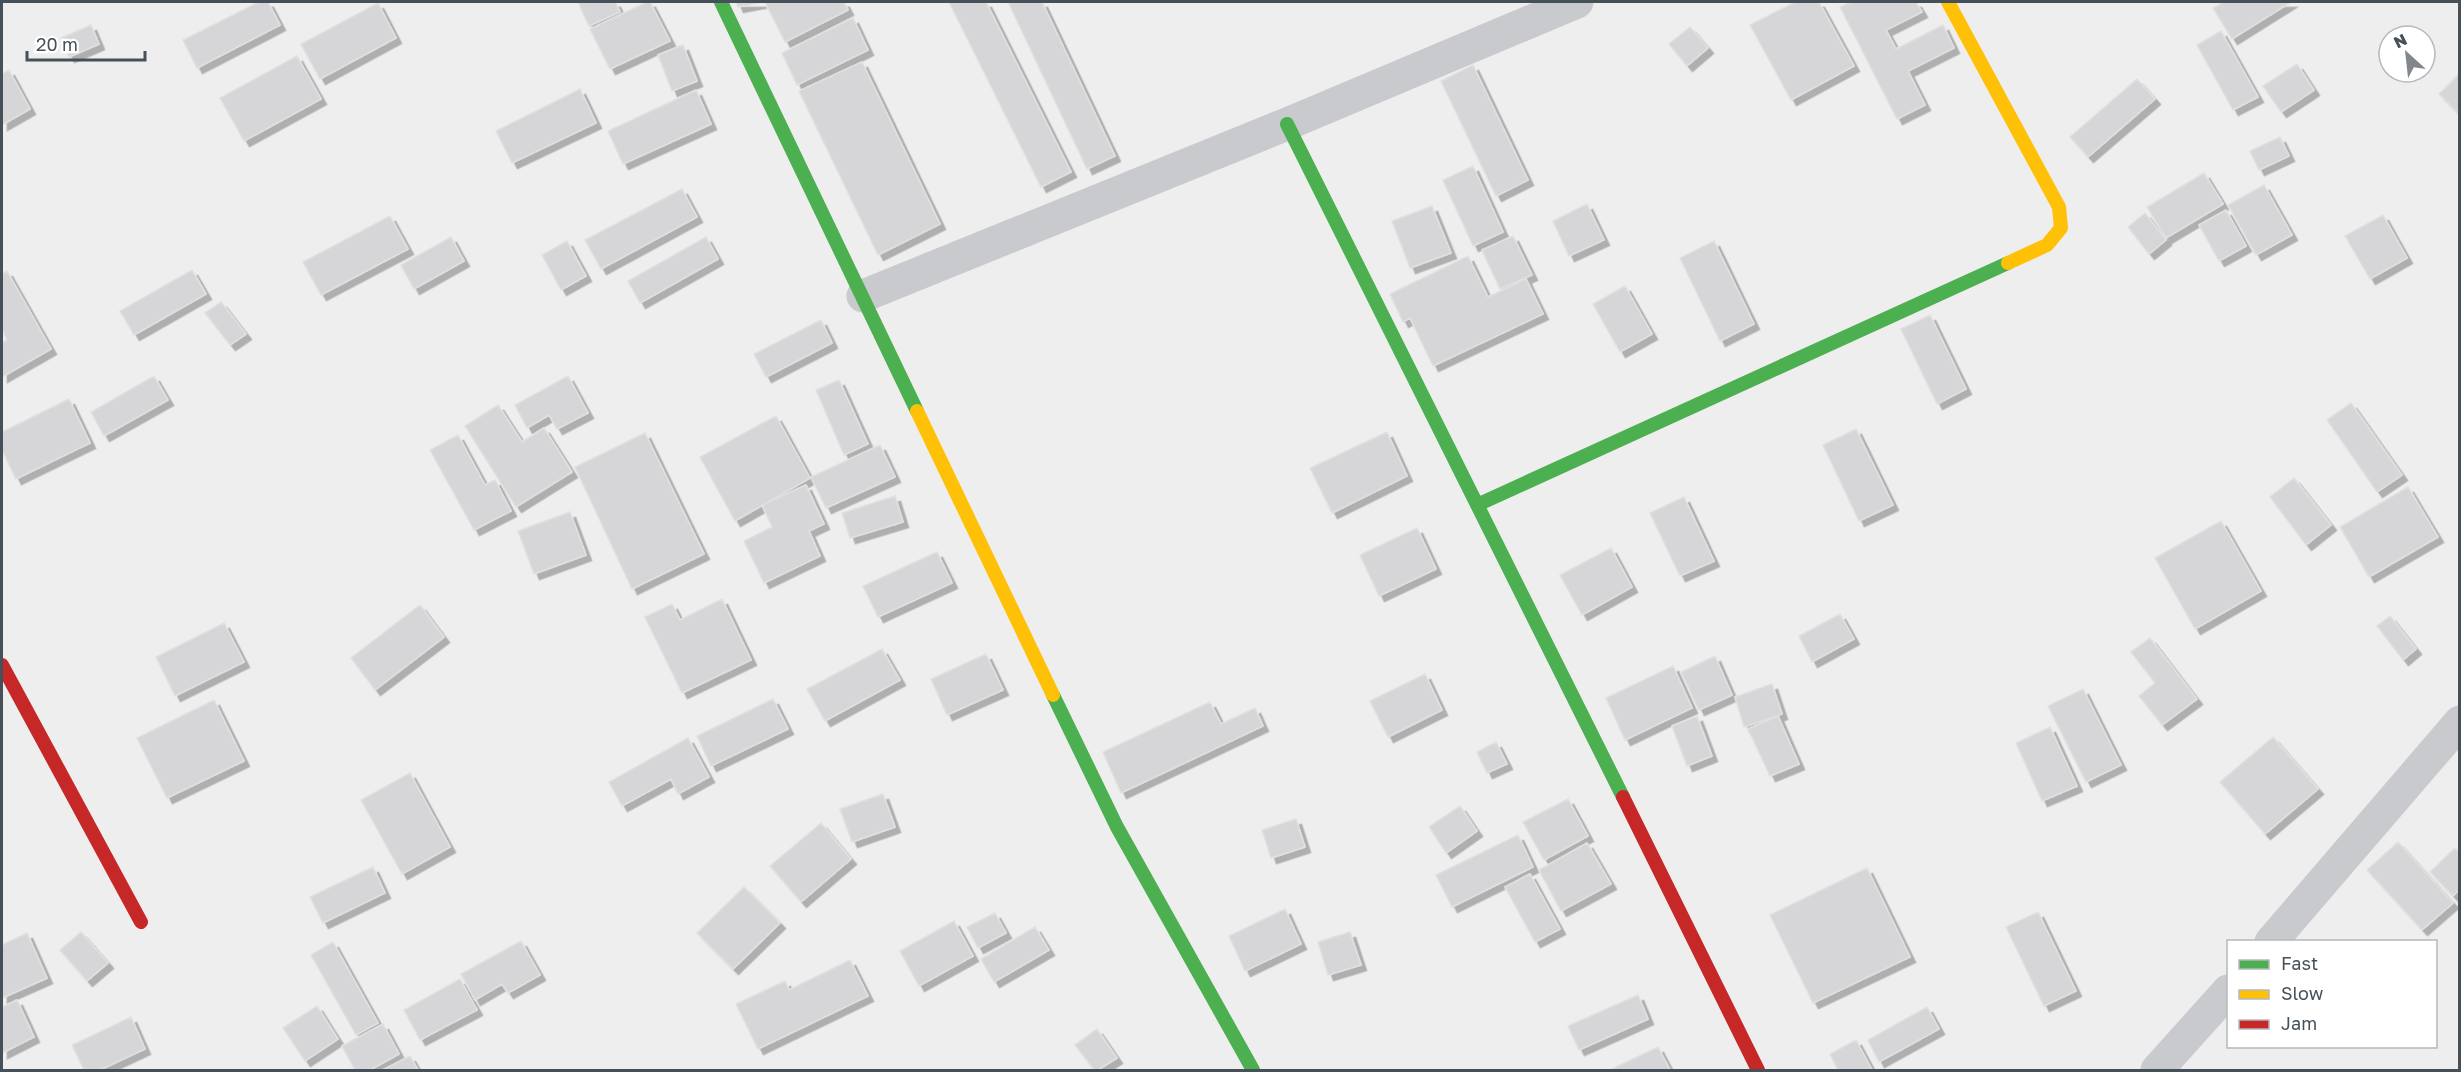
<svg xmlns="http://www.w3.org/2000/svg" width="2461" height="1072" viewBox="0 0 2461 1072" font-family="'Golos Text',sans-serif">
	<defs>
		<filter id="shadow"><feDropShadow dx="5.5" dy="5.5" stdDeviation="0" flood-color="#0004"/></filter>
	</defs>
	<rect width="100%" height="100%" fill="#efeeee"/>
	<path fill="#d6d6d8" stroke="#e0e0e1" stroke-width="1.5" filter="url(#shadow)" d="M259 2H268L280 25 197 68 183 40Z
		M578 2H615L620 12 589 26Z
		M647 2H650L670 41 610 69 590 29Z
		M736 2H764L738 7Z
		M765 2H844L848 10 785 42Z
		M949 2H986L1071 172 1041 187Z
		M1008 2H1042L1115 156 1087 169Z
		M1795 2H1819L1854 66 1791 100 1750 25Z
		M1852 2H1916L1922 12 1886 30 1896 49 1943 25 1954 48 1908 71 1925 105 1897 119 1840 7Z
		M2224 2H2291L2232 39 2213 8Z
		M378 3 396 38 320 79 301 44Z
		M853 18 868 50 797 85 782 53Z
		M91 25 99 44 69 57 61 38Z
		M1690 27 1708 48 1687 66 1669 44Z
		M2221 31 2258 97 2233 110 2197 45Z
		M683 45 697 81 672 91 658 55Z
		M297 56 321 99 244 141 220 98Z
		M862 62 940 224 878 255 799 91Z
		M2297 64 2314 90 2281 112 2263 86Z
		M1473 65 1528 180 1496 196 1441 81Z
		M9 70 30 109 2 125V74Z
		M2460 73V115L2439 94Z
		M2137 79 2155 99 2088 157 2070 137Z
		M580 89 596 123 512 163 496 131Z
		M696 90 711 124 623 164 608 131Z
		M2280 137 2289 156 2259 170 2250 151Z
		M1473 166 1503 232 1473 246 1443 180Z
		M2204 173 2223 204 2166 238 2147 207Z
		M2264 185 2292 235 2256 255 2228 205Z
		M682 189 697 217 601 269 585 240Z
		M1587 204 1604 240 1569 256 1553 221Z
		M1432 206 1451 253 1410 268 1392 221Z
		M2226 210 2246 246 2219 261 2199 225Z
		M2145 213 2166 240 2149 254 2128 227Z
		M2383 215 2407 258 2370 279 2345 236Z
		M390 216 408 249 321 295 303 262Z
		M1513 236 1532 275 1500 289 1482 250Z
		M451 237 464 261 414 289 401 265Z
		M706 237 718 259 640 303 628 281Z
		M567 241 586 276 561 290 542 255Z
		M1714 241 1754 324 1720 341 1680 258Z
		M1468 256 1488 297 1526 279 1543 314 1433 366 1410 318 1403 322 1390 294Z
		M192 270 206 294 134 335 120 311Z
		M7 271 51 349 2 377V343L7 340 2 329V274Z
		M1625 286 1652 334 1620 352 1593 304Z
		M221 302 246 334 230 345 205 313Z
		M1930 315 1966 389 1937 404 1901 329Z
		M821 320 832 343 766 377 754 354Z
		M154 376 168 400 104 436 91 412Z
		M568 376 588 413 557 429 549 415 527 428 515 405Z
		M839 380 868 444 844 455 816 390Z
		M69 399 90 443 16 479 2 450V432Z
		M2351 403 2402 475 2377 492 2327 420Z
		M498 405 522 442 544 428 572 472 516 507 465 426Z
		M776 416 810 478 735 521 700 457Z
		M1856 429 1893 505 1859 521 1823 445Z
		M1387 432 1407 476 1332 513 1310 468Z
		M645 433 704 554 632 589 575 467Z
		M458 435 485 485 495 480 511 511 474 530 430 450Z
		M880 445 895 477 826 508 811 477Z
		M2294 478 2331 525 2306 545 2270 497Z
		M806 485 824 524 809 531 820 556 764 583 744 541 772 527 762 505Z
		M2408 487 2438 537 2369 577 2340 527Z
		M895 496 903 522 850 538 842 513Z
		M1684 497 1714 561 1680 576 1650 513Z
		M570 512 586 555 534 574 518 531Z
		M2221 521 2261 591 2195 629 2155 558Z
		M1417 528 1436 569 1379 596 1360 555Z
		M1611 548 1632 587 1582 615 1560 575Z
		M937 552 952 583 878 617 863 586Z
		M722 599 751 660 682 693 645 617 672 604 680 620Z
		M420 605 444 637 375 690 351 658Z
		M1840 614 1854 639 1812 662 1799 636Z
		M2390 616 2416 649 2403 660 2377 626Z
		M224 623 244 662 175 696 156 657Z
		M2150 638 2197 699 2162 725 2139 696 2155 683 2131 652Z
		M882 649 900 680 825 721 807 689Z
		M986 654 1003 690 947 715 931 679Z
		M1715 656 1732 695 1699 710 1681 672Z
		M1673 666 1692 708 1625 740 1606 698Z
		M1425 674 1442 710 1388 737 1370 701Z
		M1772 684 1782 714 1744 727 1735 697Z
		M2083 689 2121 765 2086 782 2048 706Z
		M773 699 788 729 711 766 697 736Z
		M214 700 244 761 167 798 137 738Z
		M1210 702 1221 724 1255 708 1263 726 1121 793 1103 752Z
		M1697 716 1712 756 1687 766 1672 726Z
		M1778 716 1799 764 1770 776 1748 729Z
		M2050 727 2077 786 2042 801 2016 743Z
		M2273 737 2318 789 2265 834 2220 782Z
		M688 738 709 777 678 794 671 779 622 806 609 782Z
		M1496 742 1507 764 1487 773 1477 752Z
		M410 773 450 847 402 874 361 800Z
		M883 794 895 827 852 842 840 809Z
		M1568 799 1588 836 1544 860 1523 822Z
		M1460 806 1477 831 1446 853 1429 827Z
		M1296 819 1305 847 1271 858 1262 830Z
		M821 823 851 859 801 902 770 866Z
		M1518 835 1533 867 1452 907 1436 875Z
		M2398 842 2453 903 2422 930 2367 870Z
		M1587 843 1611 884 1561 911 1539 870Z
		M2455 848 2460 853V889L2453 896 2430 872Z
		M373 867 385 893 323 923 310 897Z
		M1867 868 1910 957 1813 1003 1770 915Z
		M1530 874 1560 929 1535 942 1505 887Z
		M744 887 780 923 733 969 697 933Z
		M1285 909 1301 944 1245 971 1229 936Z
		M2038 912 2076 991 2044 1006 2006 927Z
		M995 913 1006 933 978 948 967 927Z
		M954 921 973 956 919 986 900 951Z
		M1035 927 1049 950 994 982 981 959Z
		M81 932 108 963 87 981 60 950Z
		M1350 932 1361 965 1328 975 1318 942Z
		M27 933 47 978 2 998V945Z
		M521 941 540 975 508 993 502 984 475 1000 461 974Z
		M333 942 378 1023 356 1035 311 955Z
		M850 960 868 996 758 1049 736 1004 785 981 789 990Z
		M460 979 477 1010 420 1040 404 1010Z
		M1638 995 1648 1019 1579 1050 1568 1026Z
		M17 1000 34 1037 2 1053V1007Z
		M317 1006 338 1039 305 1061 283 1028Z
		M1927 1007 1939 1029 1879 1062 1868 1040Z
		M131 1017 145 1049 100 1070H84L72 1045Z
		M383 1024 399 1054 370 1070H355L342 1046Z
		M1097 1029 1117 1058 1098 1070H1094L1075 1045Z
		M1856 1040 1872 1070H1838L1830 1054Z
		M1658 1047 1670 1070H1610Z
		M410 1056 418 1070H383Z"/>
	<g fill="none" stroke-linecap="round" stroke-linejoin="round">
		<path stroke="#c8cacd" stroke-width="33" d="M863 296 1287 124 1577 2
			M2271 942 2460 722
			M2157 1070 2228 991"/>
		<path stroke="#4caf50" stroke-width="14" d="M721 2 917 411
			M1287 124 1623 797
			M1479 504 2008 263
			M1053 695 1117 827 1253 1070"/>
		<path stroke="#ffc107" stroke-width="14" d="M1948 2 2059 207 2061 228 2047 245 2008 263
			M917 411 1053 695"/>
		<path stroke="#c62828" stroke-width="14" d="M2 665 141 922
			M1623 797 1758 1070"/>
	</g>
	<rect width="2461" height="1072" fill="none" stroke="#465059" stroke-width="6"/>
	<rect x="2227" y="940" width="210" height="108" fill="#ffffff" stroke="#b5b9bd" stroke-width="1.5"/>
	<rect x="2239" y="960" width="30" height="9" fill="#4caf50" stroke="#b5b9bd" stroke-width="1.5"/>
	<text x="2281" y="970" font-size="18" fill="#465059">Fast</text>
	<rect x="2239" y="990" width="30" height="9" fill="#ffc107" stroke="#b5b9bd" stroke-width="1.5"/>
	<text x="2281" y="1000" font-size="18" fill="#465059">Slow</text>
	<rect x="2239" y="1020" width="30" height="9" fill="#c62828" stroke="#b5b9bd" stroke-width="1.5"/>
	<text x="2281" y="1030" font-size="18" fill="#465059">Jam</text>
	<g transform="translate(2407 54) rotate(333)"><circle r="28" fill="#ffffff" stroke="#b5b9bd" stroke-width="1.5"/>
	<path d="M0-4.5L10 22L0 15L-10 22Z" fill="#81878d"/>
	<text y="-9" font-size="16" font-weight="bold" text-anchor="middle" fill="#465059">N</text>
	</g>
	<path d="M27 51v9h118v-9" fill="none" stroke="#465059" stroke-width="3"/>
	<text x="36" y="51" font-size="18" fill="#465059" stroke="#ffffff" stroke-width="4.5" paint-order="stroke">20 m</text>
</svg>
